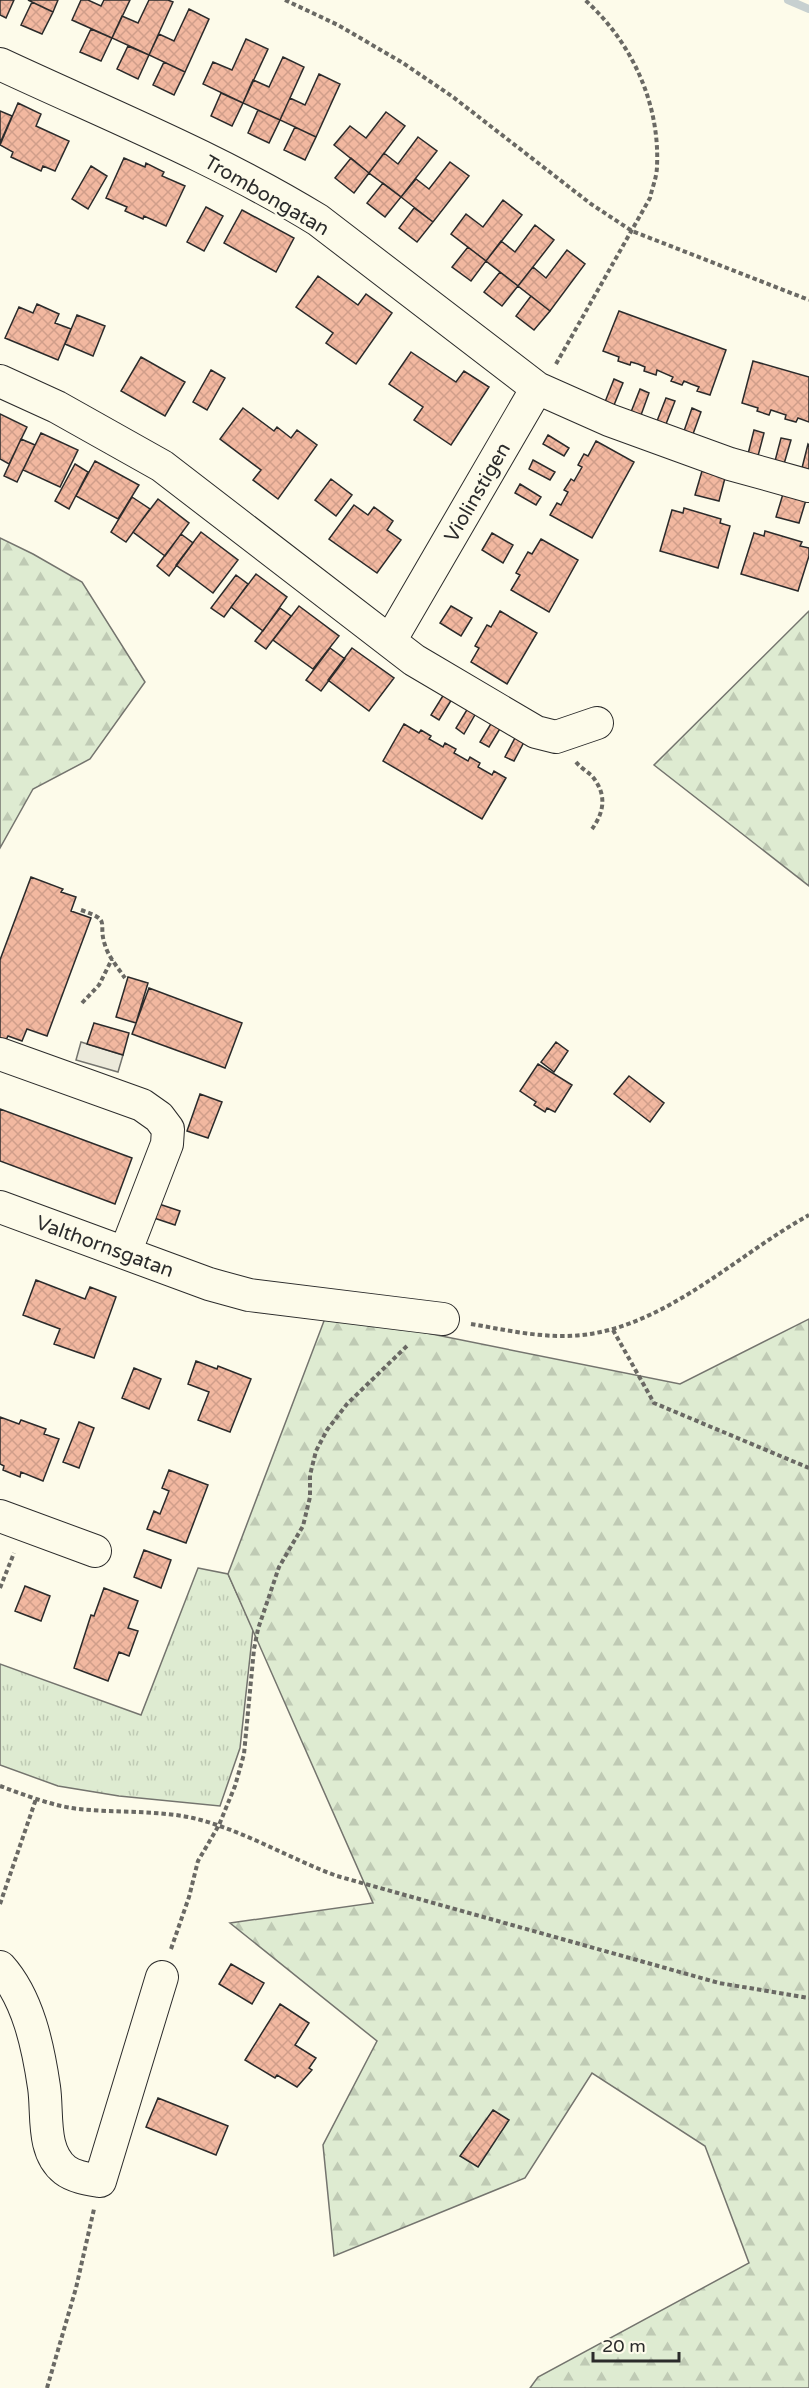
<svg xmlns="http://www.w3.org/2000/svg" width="809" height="2388" viewBox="0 0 809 2388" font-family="'Varela Round',sans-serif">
	<defs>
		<pattern id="grass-tufts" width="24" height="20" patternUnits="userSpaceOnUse" patternTransform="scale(1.5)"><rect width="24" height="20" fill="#deebd1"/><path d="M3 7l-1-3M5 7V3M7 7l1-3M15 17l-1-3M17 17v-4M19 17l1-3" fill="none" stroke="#bfcab4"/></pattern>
		<pattern id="forest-firs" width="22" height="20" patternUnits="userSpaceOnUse" patternTransform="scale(1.5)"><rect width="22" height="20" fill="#deebd1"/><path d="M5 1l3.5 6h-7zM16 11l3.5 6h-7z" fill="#bfcab4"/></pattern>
		<pattern id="building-cross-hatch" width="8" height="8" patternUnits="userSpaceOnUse" patternTransform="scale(1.5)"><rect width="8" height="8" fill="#f2b8a0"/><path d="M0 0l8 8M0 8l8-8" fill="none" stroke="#d09e8a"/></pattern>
	</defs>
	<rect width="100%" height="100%" fill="#fdfbea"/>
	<path fill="url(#grass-tufts)" stroke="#74746e" stroke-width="1.5" d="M198 1568 228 1574 253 1629 240 1748 220 1806 119 1796 58 1786 0 1765V1664L141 1715Z"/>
	<path fill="url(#forest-firs)" stroke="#74746e" stroke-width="1.5" d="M0 538 33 554 82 582 145 682 90 759 33 789 0 848Z
		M809 611V886L654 765Z
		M327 1313 680 1384 809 1319V2388H530L538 2377 749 2263 705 2146 592 2073 525 2178 334 2256 323 2145 377 2041 230 1923 373 1903 228 1574Z"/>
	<path fill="#eceadb" stroke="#74746e" stroke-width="1.5" d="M81 1042 123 1055 118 1072 76 1060Z"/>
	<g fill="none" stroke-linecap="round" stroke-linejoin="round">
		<path stroke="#c7d0d0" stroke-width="8" d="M788 0 809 9"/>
	</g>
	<path fill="url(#building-cross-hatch)" stroke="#2b2b2b" stroke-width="1.5" d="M0 0H14L6 18 0 15Z
		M28 0H58L53 12Z
		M81 0H88L101 6 104 0H130L112 38 72 20Z
		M149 0H168L173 2 149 55 112 38 122 16 138 23Z
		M32 2 53 12 42 34 21 25Z
		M189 9 209 19 185 72 149 55 159 34 174 41Z
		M91 29 112 38 101 61 80 52Z
		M246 39 268 49 243 103 203 84 213 62 232 70Z
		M128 46 149 55 138 79 117 69Z
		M283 57 304 67 280 120 243 103 253 80 269 87Z
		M164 62 185 72 174 95 153 85Z
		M319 74 340 84 316 137 280 120 290 98 305 105Z
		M221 93 243 103 232 126 211 116Z
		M18 103 41 114 36 126 69 141 55 171 43 166 41 171 11 157 13 152 0 145Z
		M258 110 280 120 269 143 248 133Z
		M0 111 12 116 0 143Z
		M386 112 405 126 369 173 334 145 350 126 366 138Z
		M295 127 316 137 305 160 284 150Z
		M418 137 437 151 401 197 369 173 384 153 398 164Z
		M124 158 145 167 146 163 164 172 162 176 185 186 166 226 144 216 143 219 125 211 127 207 106 198Z
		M351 158 369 173 354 193 335 178Z
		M450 162 469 176 433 222 401 197 416 179 429 189Z
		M91 166 107 176 88 209 72 199Z
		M383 183 401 197 385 217 367 203Z
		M503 200 522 215 486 261 451 234 466 214 483 227Z
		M206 207 223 216 204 251 187 242Z
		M414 208 433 222 417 242 399 228Z
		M242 210 294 238 276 272 224 243Z
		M535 225 554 240 518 286 486 261 501 241 515 252Z
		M468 247 486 261 471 281 452 267Z
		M567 250 585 264 550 311 518 286 533 267 546 278Z
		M500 272 518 286 502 306 484 292Z
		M318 276 358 305 366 294 392 313 356 364 326 343 333 333 296 307Z
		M531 296 550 311 534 330 516 316Z
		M37 304 59 314 55 323 71 329 58 360 5 338 19 307 33 313Z
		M619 311 726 350 710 395 697 391 699 387 691 384 684 381 682 385 671 381 673 377 657 370 656 375 644 371 645 367 638 364 631 362 630 365 618 361 619 357 603 351Z
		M77 315 105 326 93 356 65 344Z
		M411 352 456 382 464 371 489 387 451 445 414 420 423 407 389 384Z
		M141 357 185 382 165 416 121 391Z
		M753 361 809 377V422L798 418 796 422 785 419 786 415 771 410 769 415 757 411 758 408 742 403Z
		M211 370 225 378 207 410 193 402Z
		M614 379 623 383 614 405 605 402Z
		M640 389 649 393 641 415 631 412Z
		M666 398 675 401 666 424 657 421Z
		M243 408 274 431 277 427 291 438 297 430 317 445 278 499 253 480 261 470 220 439Z
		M692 408 701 412 693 434 684 431Z
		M0 414 27 427 9 464 0 459Z
		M754 430 764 433 758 456 748 454Z
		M41 433 78 450 60 487 23 470Z
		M548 435 569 448 564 456 543 444Z
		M781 438 791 440 784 464 775 461Z
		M21 439 35 445 17 482 4 476Z
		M596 441 634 462 592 538 550 515 557 503 561 505 568 492 564 490 571 479 574 481 582 467 578 465 584 454 588 456Z
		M808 444 809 445V470L802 468Z
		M533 460 555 472 550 480 529 469Z
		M95 461 139 485 118 519 76 496Z
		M75 464 88 472 69 509 55 501Z
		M702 471 725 478 719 501 695 495Z
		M331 479 352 495 336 516 315 500Z
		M520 484 541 497 536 505 515 493Z
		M783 494 806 500 799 523 776 517Z
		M132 497 150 509 126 542 111 532Z
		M158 499 189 523 165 556 133 532Z
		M354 505 368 515 374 507 393 521 387 530 401 540 377 573 329 539Z
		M684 508 721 519 720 523 730 526 718 568 660 551 672 510 683 513Z
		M765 531 802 542 800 546 809 548V556L798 591 741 574 754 533 764 536Z
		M201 532 238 560 213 593 176 565Z
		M492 533 513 545 503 563 482 550Z
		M181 534 193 543 169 576 157 566Z
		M541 539 578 560 549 612 511 590 520 575 516 573 528 552 532 554Z
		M256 574 287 597 263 631 231 607Z
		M236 575 248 584 224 617 211 608Z
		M299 606 339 636 313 669 273 640Z
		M451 606 472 618 461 636 440 623Z
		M280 608 291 616 266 649 255 641Z
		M500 611 537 633 507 684 471 662 479 648 475 646 487 625 491 627Z
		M330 648 345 659 321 691 306 680Z
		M352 648 394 678 369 711 328 680Z
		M444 694 452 699 439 720 431 715Z
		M468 708 476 713 464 734 456 728Z
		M492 722 501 727 489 747 480 742Z
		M404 724 419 733 421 730 431 736 429 739 443 747 445 743 456 749 454 753 468 761 470 757 480 763 478 767 492 775 494 771 506 778 482 819 383 761Z
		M516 736 525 740 514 761 505 757Z
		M31 877 63 889 61 892 76 897 71 911 91 918 47 1036 27 1029 22 1041 8 1036 6 1040 0 1038V960Z
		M128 977 148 983 136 1023 116 1017Z
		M149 988 242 1023 225 1068 132 1034Z
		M94 1023 129 1033 123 1055 87 1044Z
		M556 1042 568 1051 554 1072 541 1062Z
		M538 1064 572 1085 555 1112 547 1108 545 1112 534 1105 536 1102 520 1091Z
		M629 1076 664 1103 650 1122 614 1094Z
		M200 1094 222 1102 208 1138 187 1131Z
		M0 1109 132 1158 115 1204 0 1161Z
		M159 1204 180 1211 175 1225 154 1218Z
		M36 1280 85 1299 90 1287 116 1297 94 1358 54 1344 60 1329 23 1315Z
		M196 1361 217 1369 218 1366 251 1379 230 1432 198 1420 209 1392 188 1384Z
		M134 1368 161 1379 149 1409 122 1398Z
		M0 1417 19 1424 21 1420 46 1429 44 1434 59 1439 43 1481 21 1472 20 1477 3 1470 4 1466 0 1464Z
		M79 1422 94 1428 79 1468 63 1462Z
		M169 1470 208 1485 186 1543 147 1529 154 1511 160 1514 169 1491 162 1488Z
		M144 1550 171 1560 161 1588 134 1577Z
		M25 1586 50 1596 41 1621 15 1611Z
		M104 1588 138 1601 128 1628 138 1631 129 1656 119 1652 108 1681 74 1668 91 1615 94 1616Z
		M231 1964 264 1983 252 2004 219 1984Z
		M280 2004 309 2023 295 2045 316 2058 309 2068 312 2070 297 2087 277 2075 275 2078 245 2060Z
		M158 2098 228 2126 216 2155 146 2127Z
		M493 2110 509 2120 478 2167 460 2156Z"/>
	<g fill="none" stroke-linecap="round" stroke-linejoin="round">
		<defs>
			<path id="minor" d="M0 64C107 114 217 158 318 220L537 388 609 420 730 464 809 486
				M0 381 57 407 162 466 414 660 536 732 556 737 597 723
				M390 641 537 388
				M0 1054 142 1105 159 1117 168 1129 167 1144 125 1253
				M0 1207 209 1284 249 1295 443 1319
				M0 1516 95 1551
				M0 1967C28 1998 38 2046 44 2087 48 2113 41 2151 65 2170 74 2177 88 2179 100 2181L162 1977"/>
		</defs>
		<use href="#minor" stroke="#2b2b2b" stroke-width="34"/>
		<path stroke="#6a6964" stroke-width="4" stroke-dasharray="4.5 3" stroke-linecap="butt" d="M285 0 338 25 403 63 453 97 591 204 632 231 809 300
			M556 364 650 198C652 188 657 177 657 166 660 103 631 41 585 0
			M576 762C580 767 586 771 591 775 607 793 605 811 592 829
			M81 910C113 921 97 922 105 945 108 956 118 968 125 978
			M82 1003 99 985 112 959
			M471 1324C501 1329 531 1336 562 1336 656 1337 731 1258 809 1215
			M613 1330 654 1403 809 1468
			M0 1588 14 1553
			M0 1786C25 1795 52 1806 79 1809 116 1813 156 1810 193 1818 243 1830 288 1858 337 1876L719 1983 809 1998
			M0 1904 36 1799
			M171 1949 189 1897 198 1861 219 1825 235 1786 244 1754 254 1649 258 1629 279 1567 303 1526 310 1497V1475L316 1451 327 1430 347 1404 409 1344
			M47 2388 76 2288 94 2209"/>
		<use href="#minor" stroke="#fdfbea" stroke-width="32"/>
	</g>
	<g text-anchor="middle" stroke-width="4.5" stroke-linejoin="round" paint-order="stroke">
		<g font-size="20" fill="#2b2b2b" stroke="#fdfbea">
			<text transform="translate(267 195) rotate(30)" y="7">Trombongatan</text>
			<text transform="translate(477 492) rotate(-60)" y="7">Violinstigen</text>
			<text transform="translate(105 1246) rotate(20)" y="7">Valthornsgatan</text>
		</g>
	</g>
	<path d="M593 2352v9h86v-9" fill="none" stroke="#2b2b2b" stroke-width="3"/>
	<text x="602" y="2352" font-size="18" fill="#2b2b2b" stroke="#fdfbea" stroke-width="4.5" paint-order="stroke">20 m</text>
</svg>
